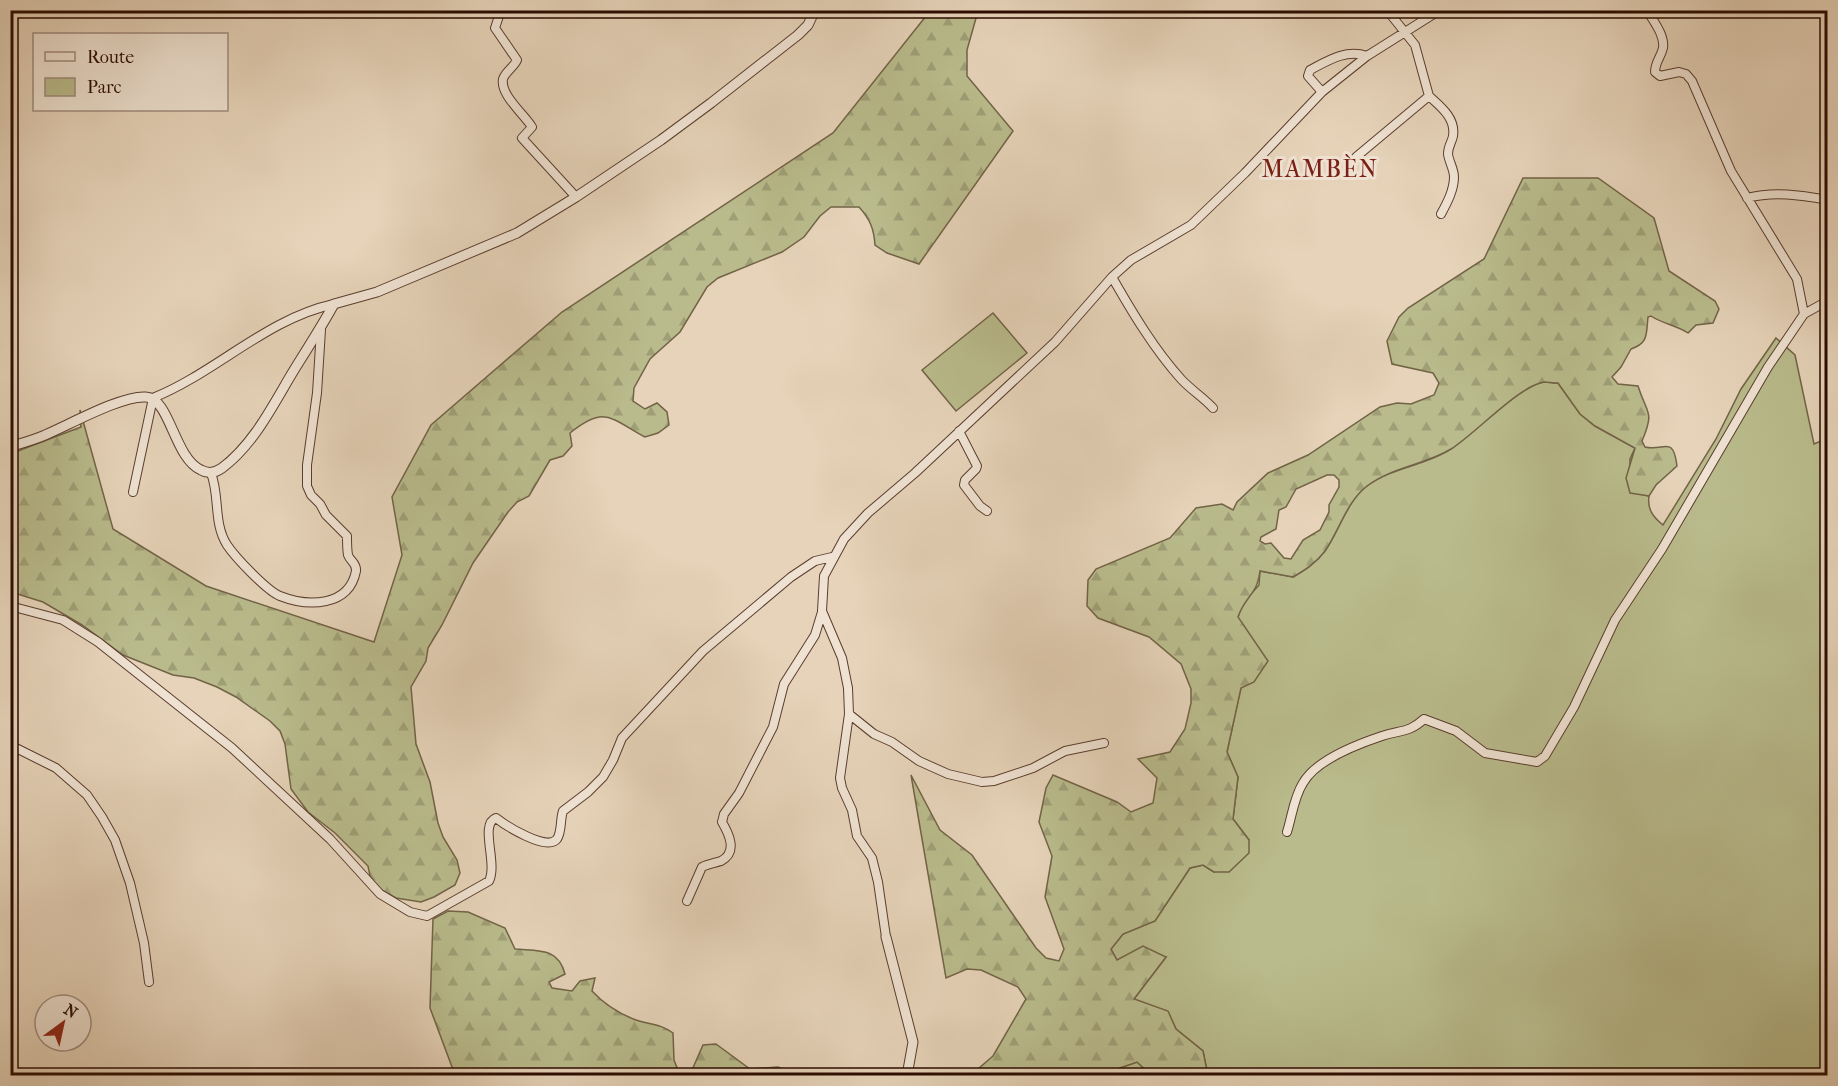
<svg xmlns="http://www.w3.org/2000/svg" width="1838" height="1086" viewBox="0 0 1838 1086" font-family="'IM FELL French Canon',serif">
	<defs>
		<pattern id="forest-firs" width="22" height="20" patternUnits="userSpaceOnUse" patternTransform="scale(1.5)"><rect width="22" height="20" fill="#b9bb8c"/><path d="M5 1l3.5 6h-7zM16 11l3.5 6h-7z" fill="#9f9f77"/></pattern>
	</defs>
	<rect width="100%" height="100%" fill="#e6d3b9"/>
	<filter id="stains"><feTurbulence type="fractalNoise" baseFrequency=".00333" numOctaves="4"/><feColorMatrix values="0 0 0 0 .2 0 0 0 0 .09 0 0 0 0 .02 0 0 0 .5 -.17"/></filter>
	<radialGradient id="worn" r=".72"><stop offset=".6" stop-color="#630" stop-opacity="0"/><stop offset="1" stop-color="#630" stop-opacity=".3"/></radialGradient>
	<path fill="#b9bb8c" stroke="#726346" stroke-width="1.5" d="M993 313 1027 353 956 411 922 370Z
		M1776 338 1795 355 1814 444 1828 438 1827 1075H1205L1207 1071 1203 1051 1176 1029 1168 1012 1134 999 1166 957 1117 960 1111 949 1123 934 1155 921 1190 868 1203 865 1214 872 1249 840 1233 819 1238 777 1227 752 1241 687 1238 617 1242 604 1259 585 1260 571 1293 577C1305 570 1316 563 1325 551 1339 531 1347 501 1367 486 1392 467 1426 466 1451 449 1473 434 1521 385 1544 382 1548 382 1553 383 1558 383L1580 414 1595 426 1635 448 1630 459V492L1649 496C1647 509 1653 517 1663 525L1716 439 1741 389Z
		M1137 1062 1151 1075 1106 1076 1111 1071Z"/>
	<path fill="url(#forest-firs)" stroke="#726346" stroke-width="1.5" fill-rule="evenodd" d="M930 11H978L967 50V76L1013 131 919 264 887 253 875 245C874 229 870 219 859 207H831L820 216 804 237 782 252 718 278 707 287 680 332 650 359 634 388 633 401 645 409 657 403 667 412 669 425 658 433 645 437C610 418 605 405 570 433L572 446 563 456 550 460 529 496 517 502 508 512 473 563 442 625 428 648 426 661 411 687 416 744 430 782 438 823 443 837 457 860 460 873 455 885 434 897 421 902 396 898 378 888 370 876 368 866 335 833 308 812 291 789 285 744 280 731 270 721 236 697 217 687 194 678 173 675 123 655 82 625 43 602 11 592 10 454 81 427 80 410 113 529 206 586 374 642 402 555 392 497 431 425 562 312 833 133Z
		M1523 178H1598L1654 218 1669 271 1715 301 1719 309 1713 323 1696 325 1688 333C1676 325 1663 324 1651 316L1648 317C1646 334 1649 343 1631 349L1621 367 1612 377 1618 384 1638 386C1647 415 1655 410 1642 441L1645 447C1664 452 1673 434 1677 466L1656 485 1649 496 1630 493 1626 478 1635 448 1595 426 1580 414 1558 383C1553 383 1548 382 1544 382 1520 385 1474 435 1451 449 1425 465 1392 467 1367 486 1347 501 1339 531 1325 551 1316 563 1305 570 1293 577L1260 571C1258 594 1245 596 1238 617L1268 661 1254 682 1241 688 1227 752 1238 777 1233 819 1249 840V853L1229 872H1214L1203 865 1190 868 1155 921 1123 934 1111 949 1117 960 1143 946 1166 957 1134 999 1168 1011 1176 1029 1203 1051 1207 1071 1205 1075H1151L1137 1062 1111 1071 1106 1075H971L993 1056 1026 999 1018 987 981 970 967 969 946 978 911 775 940 830 972 855 1036 948 1046 958 1059 961 1064 949 1045 897 1052 856 1039 822 1046 788 1053 775 1117 802 1131 812 1153 803 1157 778 1138 759 1170 752 1185 729 1191 703V689L1181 664 1149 637 1098 618 1087 606 1088 580 1096 569 1170 538 1196 508 1222 504 1233 510 1237 502 1268 473 1308 455 1380 407 1397 403 1411 404 1434 395 1439 383 1433 373 1392 364 1387 341 1399 317 1408 308 1484 259ZM1327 475H1334L1339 480V487L1329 505V512L1320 530 1303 540 1291 559 1284 558 1271 543 1265 544 1260 541 1261 537 1276 529 1279 510 1286 507 1296 489Z
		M448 911 468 912 505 928 515 949C538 951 558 947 565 974L549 982 552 988 572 991 580 981 595 978 592 991C603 1003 620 1014 636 1020 651 1025 659 1023 673 1033L674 1060 680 1075H455L430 1008 433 919Z
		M716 1044 750 1069 778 1067 799 1075H683L692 1070 703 1045Z"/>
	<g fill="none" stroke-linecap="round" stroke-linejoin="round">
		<defs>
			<path id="minor" d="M501 10 495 28 517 60C514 67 505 72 503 79 500 95 524 114 532 127L522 138 576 197
				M1322 92 1308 76 1310 70C1329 60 1346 49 1367 56
				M1429 96C1440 106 1456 118 1453 136 1452 142 1448 146 1448 154 1449 162 1454 169 1454 177 1454 190 1447 203 1441 214
				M1356 157 1429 96 1415 45 1387 10
				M1747 198C1774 191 1800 195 1828 200
				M1112 277C1132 312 1154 349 1181 379 1191 390 1203 397 1213 408
				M1804 314 1822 304 1828 303
				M959 431 977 466 976 469 965 480 964 485 980 506 987 511
				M211 473C220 496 213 523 227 545 235 557 267 591 280 596 308 607 349 607 356 571 357 563 350 561 348 555 347 549 347 542 347 536L326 515 320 504 311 495 307 486V465L317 393 321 330
				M133 492 153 398C217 372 266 319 334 304
				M10 606 63 620 98 642 232 748 330 839 380 894 410 912 427 916 489 881C498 863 479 824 496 818 505 825 547 852 557 839 562 832 560 819 563 811L588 792 603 777 613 760 622 738 703 651 791 577 815 561 832 557
				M849 714 874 734 892 742 919 761 948 774 982 782 994 781 1033 768 1065 751 1104 743
				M10 745 56 768 87 795 102 817 115 840 130 883 144 943 149 982
				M1287 832C1292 816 1294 797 1303 783 1316 760 1358 744 1382 736 1400 730 1409 733 1424 719L1456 731 1485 753 1537 762 1545 756 1574 707 1615 620 1662 549 1768 367 1804 314 1797 279 1731 171 1692 81 1686 74 1679 72 1660 76 1655 72C1655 62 1661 57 1663 48 1665 35 1653 21 1647 10
				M687 901 702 867C708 864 715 863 721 861 738 852 729 834 722 822L724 814 739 793 773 727 784 684 815 635 822 612
				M886 937 878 882 872 858 857 836 852 810 842 788 840 778 849 714 848 688 842 658 822 611 824 576 844 539 868 513 915 473 1055 342 1112 277 1131 260 1191 225 1245 173 1322 92 1367 56 1440 10"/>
			<path id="tertiary" d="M10 447C22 443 34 440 45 435 69 425 122 395 146 397 170 398 174 458 201 470 208 474 215 473 222 468 257 442 276 398 299 362 311 343 323 324 334 304L377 292 517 233 576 197 661 140 711 103 798 35 808 25 815 10
				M886 937 913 1042 908 1070 905 1076"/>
		</defs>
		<use href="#minor" stroke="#5a3d2e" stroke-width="10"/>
		<use href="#tertiary" stroke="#5a3d2e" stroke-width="11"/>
		<use href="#minor" stroke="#efe2d2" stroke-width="8"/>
		<use href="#tertiary" stroke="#efe2d2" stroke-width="9"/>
	</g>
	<g text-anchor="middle" stroke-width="6" stroke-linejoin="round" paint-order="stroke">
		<g font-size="24" letter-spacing="1.5" fill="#7a1f14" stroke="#efe2d2">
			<text x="1320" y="177">MAMBÈN</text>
		</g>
	</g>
	<rect width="1838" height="1086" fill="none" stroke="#e6d3b9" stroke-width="36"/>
	<rect x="12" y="12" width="1814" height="1062" fill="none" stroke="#2b0b00" stroke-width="3"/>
	<rect x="18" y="18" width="1802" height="1050" fill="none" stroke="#2b0b00" stroke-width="1.5"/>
	<rect x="33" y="33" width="195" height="78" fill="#efe2d2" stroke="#a18c7e" stroke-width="1.5"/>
	<rect x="45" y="52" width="30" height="9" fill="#efe2d2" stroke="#a18c7e" stroke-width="1.5"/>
	<text x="87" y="63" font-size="18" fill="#2b0b00">Route</text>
	<rect x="45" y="78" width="30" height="18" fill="#b9bb8c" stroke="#a18c7e" stroke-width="1.5"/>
	<text x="87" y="93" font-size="18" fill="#2b0b00">Parc</text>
	<g transform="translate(63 1023) rotate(33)"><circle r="28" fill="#efe2d2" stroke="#a18c7e" stroke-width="1.5"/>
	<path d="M0-4.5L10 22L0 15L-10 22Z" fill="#8f2418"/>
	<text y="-9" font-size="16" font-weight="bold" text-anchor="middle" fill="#2b0b00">N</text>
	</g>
	<rect width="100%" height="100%" filter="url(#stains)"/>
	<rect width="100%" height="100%" fill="url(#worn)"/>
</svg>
